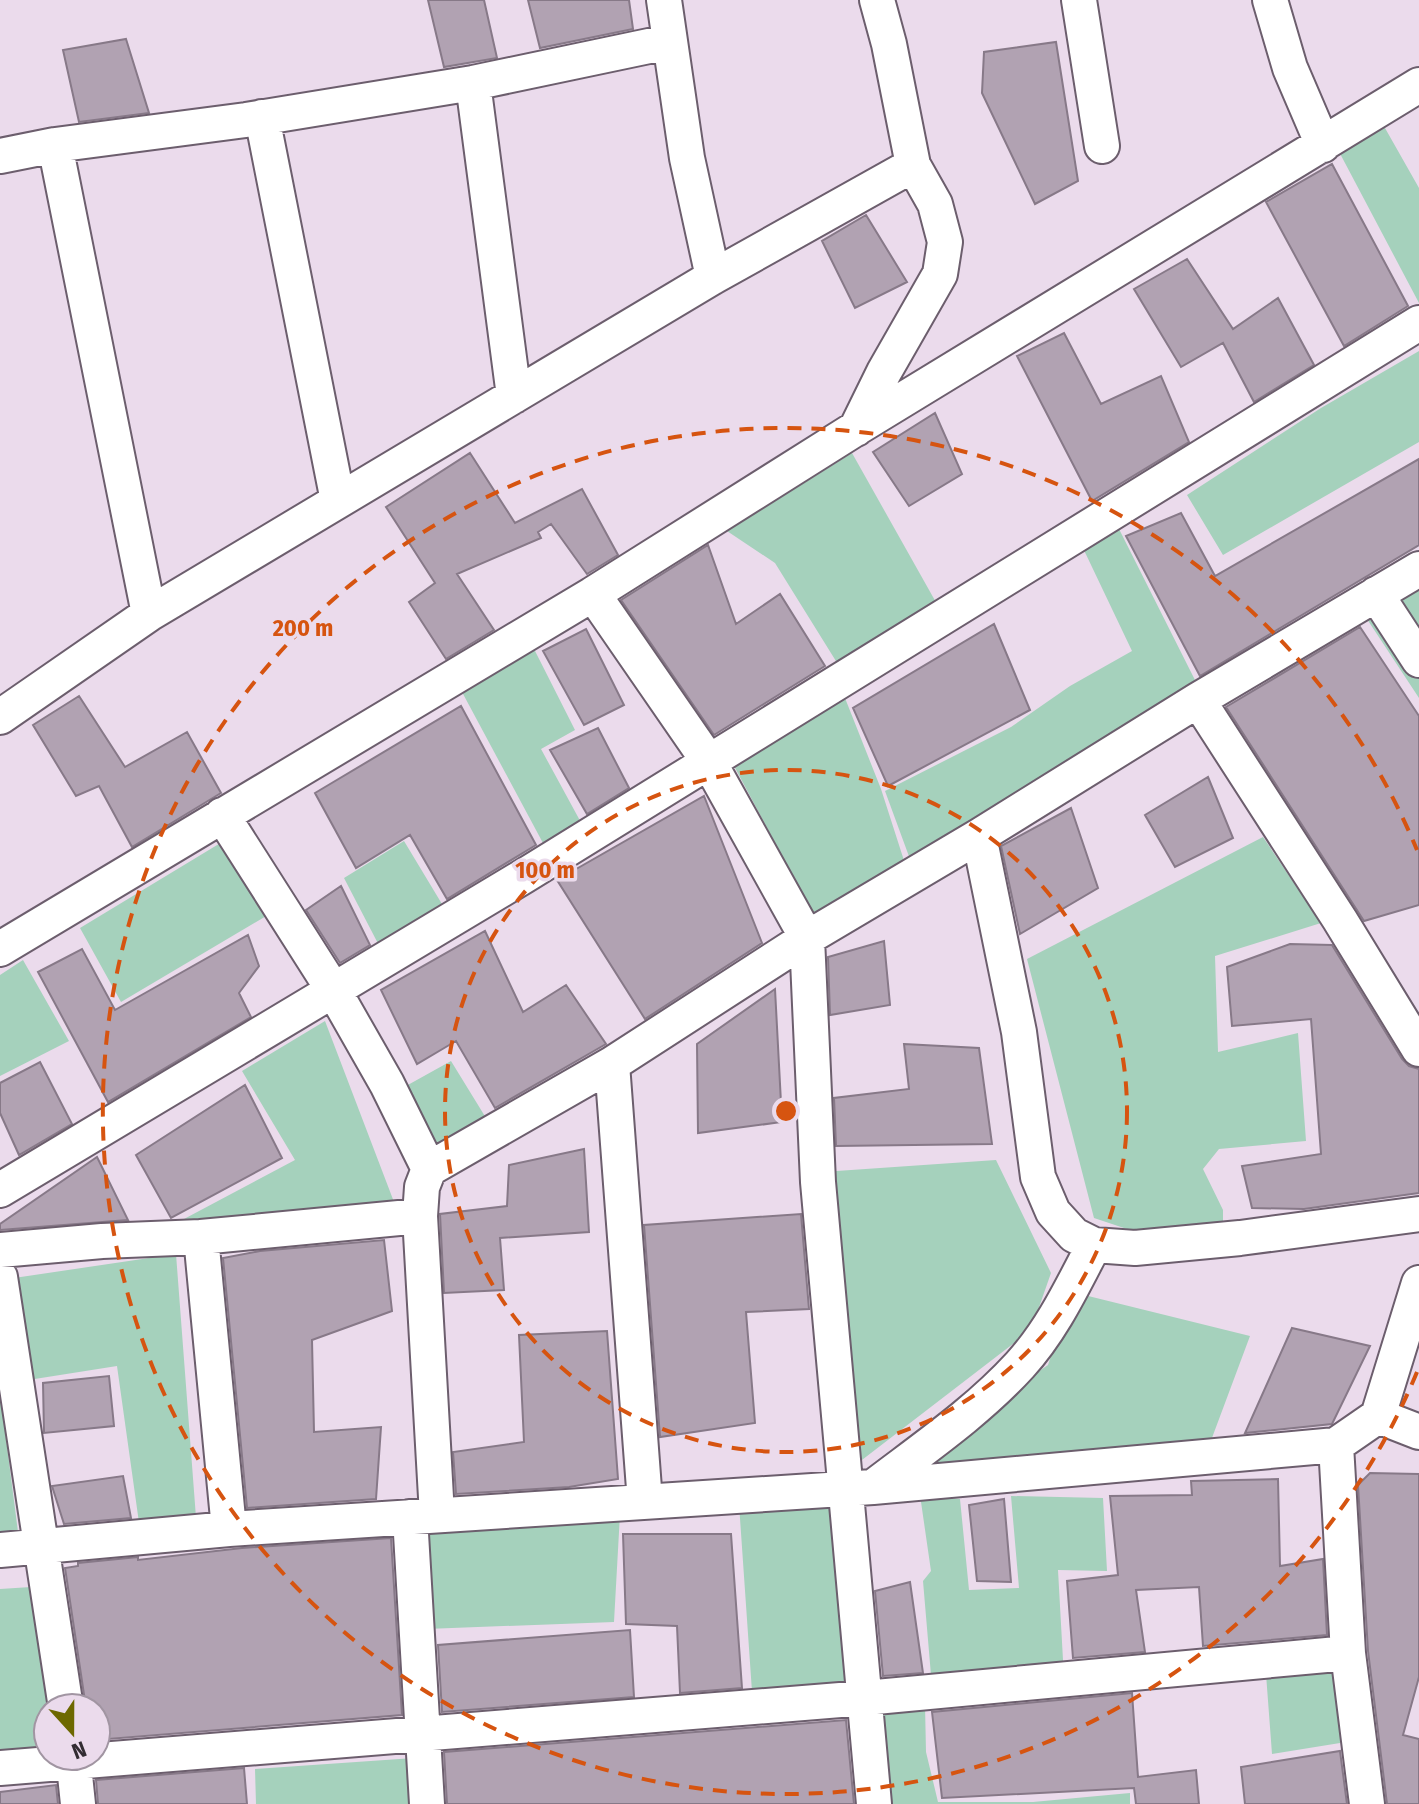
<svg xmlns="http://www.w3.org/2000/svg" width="1419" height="1804" viewBox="0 0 1419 1804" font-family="'Fira Sans Condensed',sans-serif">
	<rect width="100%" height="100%" fill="#ebdbec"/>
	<path fill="#a5d1bc" d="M1381 121 1419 188V303L1336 146Z
		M1419 351V442L1223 555 1187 495 1321 408Z
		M852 453 942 613 844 674 775 563 727 531Z
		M1117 525 1201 692 914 870 885 791 1011 727 1070 686 1132 651 1082 546Z
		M1419 585V698L1365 616Z
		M534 649 575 730 541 749 590 839 551 858 462 692Z
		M843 693 881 789 908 873 816 920 733 764Z
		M232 836 273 912 121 1002 80 928Z
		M1263 837 1321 923 1215 956 1218 1052 1298 1033 1306 1141 1219 1149 1203 1169 1223 1210V1227L1145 1235 1094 1218 1027 959Z
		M404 841 451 919 385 957 344 878Z
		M23 960 69 1041 0 1076V975Z
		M325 1021 394 1202 152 1236 295 1160 242 1071Z
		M451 1061 494 1131 443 1158 406 1086Z
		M996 1160 1051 1273 1031 1330 858 1463 822 1172Z
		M176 1254 198 1544H142L117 1366 22 1381 14 1278Z
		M1072 1292 1250 1336 1200 1470 881 1480 1048 1365Z
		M0 1392 22 1563 0 1566Z
		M920 1495 960 1499 969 1590 1019 1588 1011 1496 1103 1498 1107 1571 1058 1570 1064 1678 932 1687 923 1581 931 1571Z
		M837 1496 856 1698 753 1706 739 1504Z
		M620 1514 614 1622 426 1629 419 1534Z
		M31 1587 51 1708H48V1756L0 1771V1589Z
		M1339 1665 1340 1743 1272 1754 1266 1674Z
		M925 1705 926 1752 938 1802H1033L1130 1793V1804H879L869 1710Z
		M414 1758 416 1804H256L255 1769Z"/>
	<path fill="#b1a2b2" stroke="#877988" stroke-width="2" d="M428 0H484L497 58 444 67Z
		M528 0H629L633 29 540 48Z
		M126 39 149 113 79 122 63 50Z
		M1056 42 1078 181 1035 204 982 93 984 52Z
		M1332 164 1408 306 1344 346 1266 202Z
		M866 215 907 282 855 308 822 241Z
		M1187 259 1233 329 1278 298 1314 365 1254 402 1223 343 1181 367 1134 289Z
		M1064 333 1101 404 1161 376 1189 442 1092 501 1017 356Z
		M935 413 962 474 909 506 873 452Z
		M470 453 515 523 582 489 618 555 587 574 551 524 538 532 541 538 457 574 494 630 446 659 409 602 435 583 386 507Z
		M1419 459V545L1200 676 1126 536 1181 513 1215 576Z
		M708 545 736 624 780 594 825 666 714 735 621 600Z
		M994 624 1030 710 888 786 853 708Z
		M1360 627 1419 716V905L1364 921 1226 707Z
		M586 629 624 705 584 725 543 651Z
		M79 696 125 767 187 732 221 793 132 847 99 786 76 796 33 725Z
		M461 706 536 845 447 899 410 835 356 868 315 793Z
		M598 728 629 788 587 814 550 750Z
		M1208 777 1233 838 1175 867 1145 815Z
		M704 796 762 943 645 1019 557 880Z
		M1071 808 1098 888 1020 934 1001 846Z
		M341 886 370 945 340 963 306 910Z
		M485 931 523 1012 566 985 606 1044 495 1108 456 1041 417 1064 381 990Z
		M248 935 259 966 239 993 251 1017 108 1102 38 972 82 949 115 1010Z
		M884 941 890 1005 830 1015 828 957Z
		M1290 944 1332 945 1402 1059 1409 1066 1419 1069V1193L1304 1209 1252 1208 1242 1166 1321 1154 1311 1019 1232 1026 1227 967Z
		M775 989 782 1122 698 1133 697 1044Z
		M904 1044 979 1048 992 1144 836 1146 834 1098 909 1089Z
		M40 1062 72 1124 19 1155 0 1113V1083Z
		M245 1085 282 1158 171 1218 136 1155Z
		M584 1149 589 1232 500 1238 504 1290 444 1293 440 1214 507 1206 509 1165Z
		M97 1157 128 1220 0 1230V1224Z
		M801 1214 809 1309 746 1312 755 1423 660 1437 644 1225Z
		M384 1240 392 1311 312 1340 314 1432 381 1427 376 1499 247 1508 223 1258 260 1251Z
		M1292 1328 1370 1346 1332 1424 1245 1433Z
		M607 1331 618 1479 569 1487 456 1494 453 1452 524 1442 519 1335Z
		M109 1376 114 1426 44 1433 43 1383Z
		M1370 1473 1419 1474V1677L1403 1735 1419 1739V1804H1387L1368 1651 1358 1485Z
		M123 1476 131 1518 64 1524 52 1486Z
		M1278 1479 1280 1566 1323 1559 1327 1635 1203 1646 1199 1587 1136 1590 1145 1652 1073 1658 1067 1581 1118 1575 1110 1496 1192 1495 1191 1481Z
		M1004 1499 1011 1582 977 1581 969 1505Z
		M623 1534H731L742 1688 680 1693 677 1626 626 1624Z
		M391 1538 402 1715 96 1740V1708H86L65 1568 78 1566V1563L138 1557V1560L242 1548Z
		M910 1582 923 1673 883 1676 875 1591Z
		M630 1630 634 1697 442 1712 438 1645Z
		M1132 1693 1138 1777 1196 1770 1199 1804H1136L1134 1788 942 1798 932 1712Z
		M846 1720 854 1804H447L444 1752Z
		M1340 1751 1347 1804H1245L1241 1767Z
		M244 1768 247 1804H98L96 1780Z
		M56 1785 58 1804H0V1792Z"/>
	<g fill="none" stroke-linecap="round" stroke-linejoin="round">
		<defs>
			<path id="minor" d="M664 0 687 158 713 277
				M1079 0 1102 146
				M1270 0 1290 68 1323 145
				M473 83 514 396
				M262 117 338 501
				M55 145 149 614
				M0 156 55 145 246 120 473 83 668 42
				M856 429 884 372 940 274 945 242 935 204 913 165 889 44 877 0
				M1376 594 1419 660
				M1198 700 1340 920 1419 1049
				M0 717 149 614 713 277 913 165
				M222 815 334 991 387 1084 429 1169
				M979 836 1019 1032 1038 1177 1053 1212 1074 1235 1094 1245 1135 1248 1240 1238 1419 1214
				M0 949 593 594
				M612 1064 645 1502
				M0 1190 524 876 1419 323
				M201 1237 229 1529
				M0 1250 102 1241 201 1237 420 1216
				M0 1277 66 1708
				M1378 1416 1419 1432
				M873 1487C924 1448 977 1412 1020 1365 1052 1330 1072 1287 1094 1245
				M437 1515 420 1216 422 1187 429 1169 612 1064 807 938 979 836 1198 700 1419 569
				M410 1517 427 1804
				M0 1550 229 1529 873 1487 1336 1445
				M1348 1653 1367 1804
				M73 1756 78 1804
				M0 1768 865 1698 1348 1653 1336 1445 1378 1416 1419 1283
				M874 1804 818 1182 807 938 709 762 593 594 855 429 1419 85"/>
		</defs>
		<use href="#minor" stroke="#6c5e6d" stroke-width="38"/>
		<use href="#minor" stroke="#fff" stroke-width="34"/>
	</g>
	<g fill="none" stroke="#d65410" stroke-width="4" stroke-dasharray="14 10">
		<circle cx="786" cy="1111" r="341"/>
		<path d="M1417 1372A683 683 0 1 1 1417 850"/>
	</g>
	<circle cx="786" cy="1111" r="12" fill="#d65410" stroke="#ebdbec" stroke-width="4"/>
	<g font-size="24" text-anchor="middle" font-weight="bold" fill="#d65410" stroke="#ebdbec" stroke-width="7" stroke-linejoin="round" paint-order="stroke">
		<text x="303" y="636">200 m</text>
		<text x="545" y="878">100 m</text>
	</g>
	<g transform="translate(72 1732) rotate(159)"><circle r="38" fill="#ebdbec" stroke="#a195a2" stroke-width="2"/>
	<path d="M0-6L14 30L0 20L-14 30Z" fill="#6d6800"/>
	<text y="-12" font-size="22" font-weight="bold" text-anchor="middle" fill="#322c32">N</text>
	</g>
</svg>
